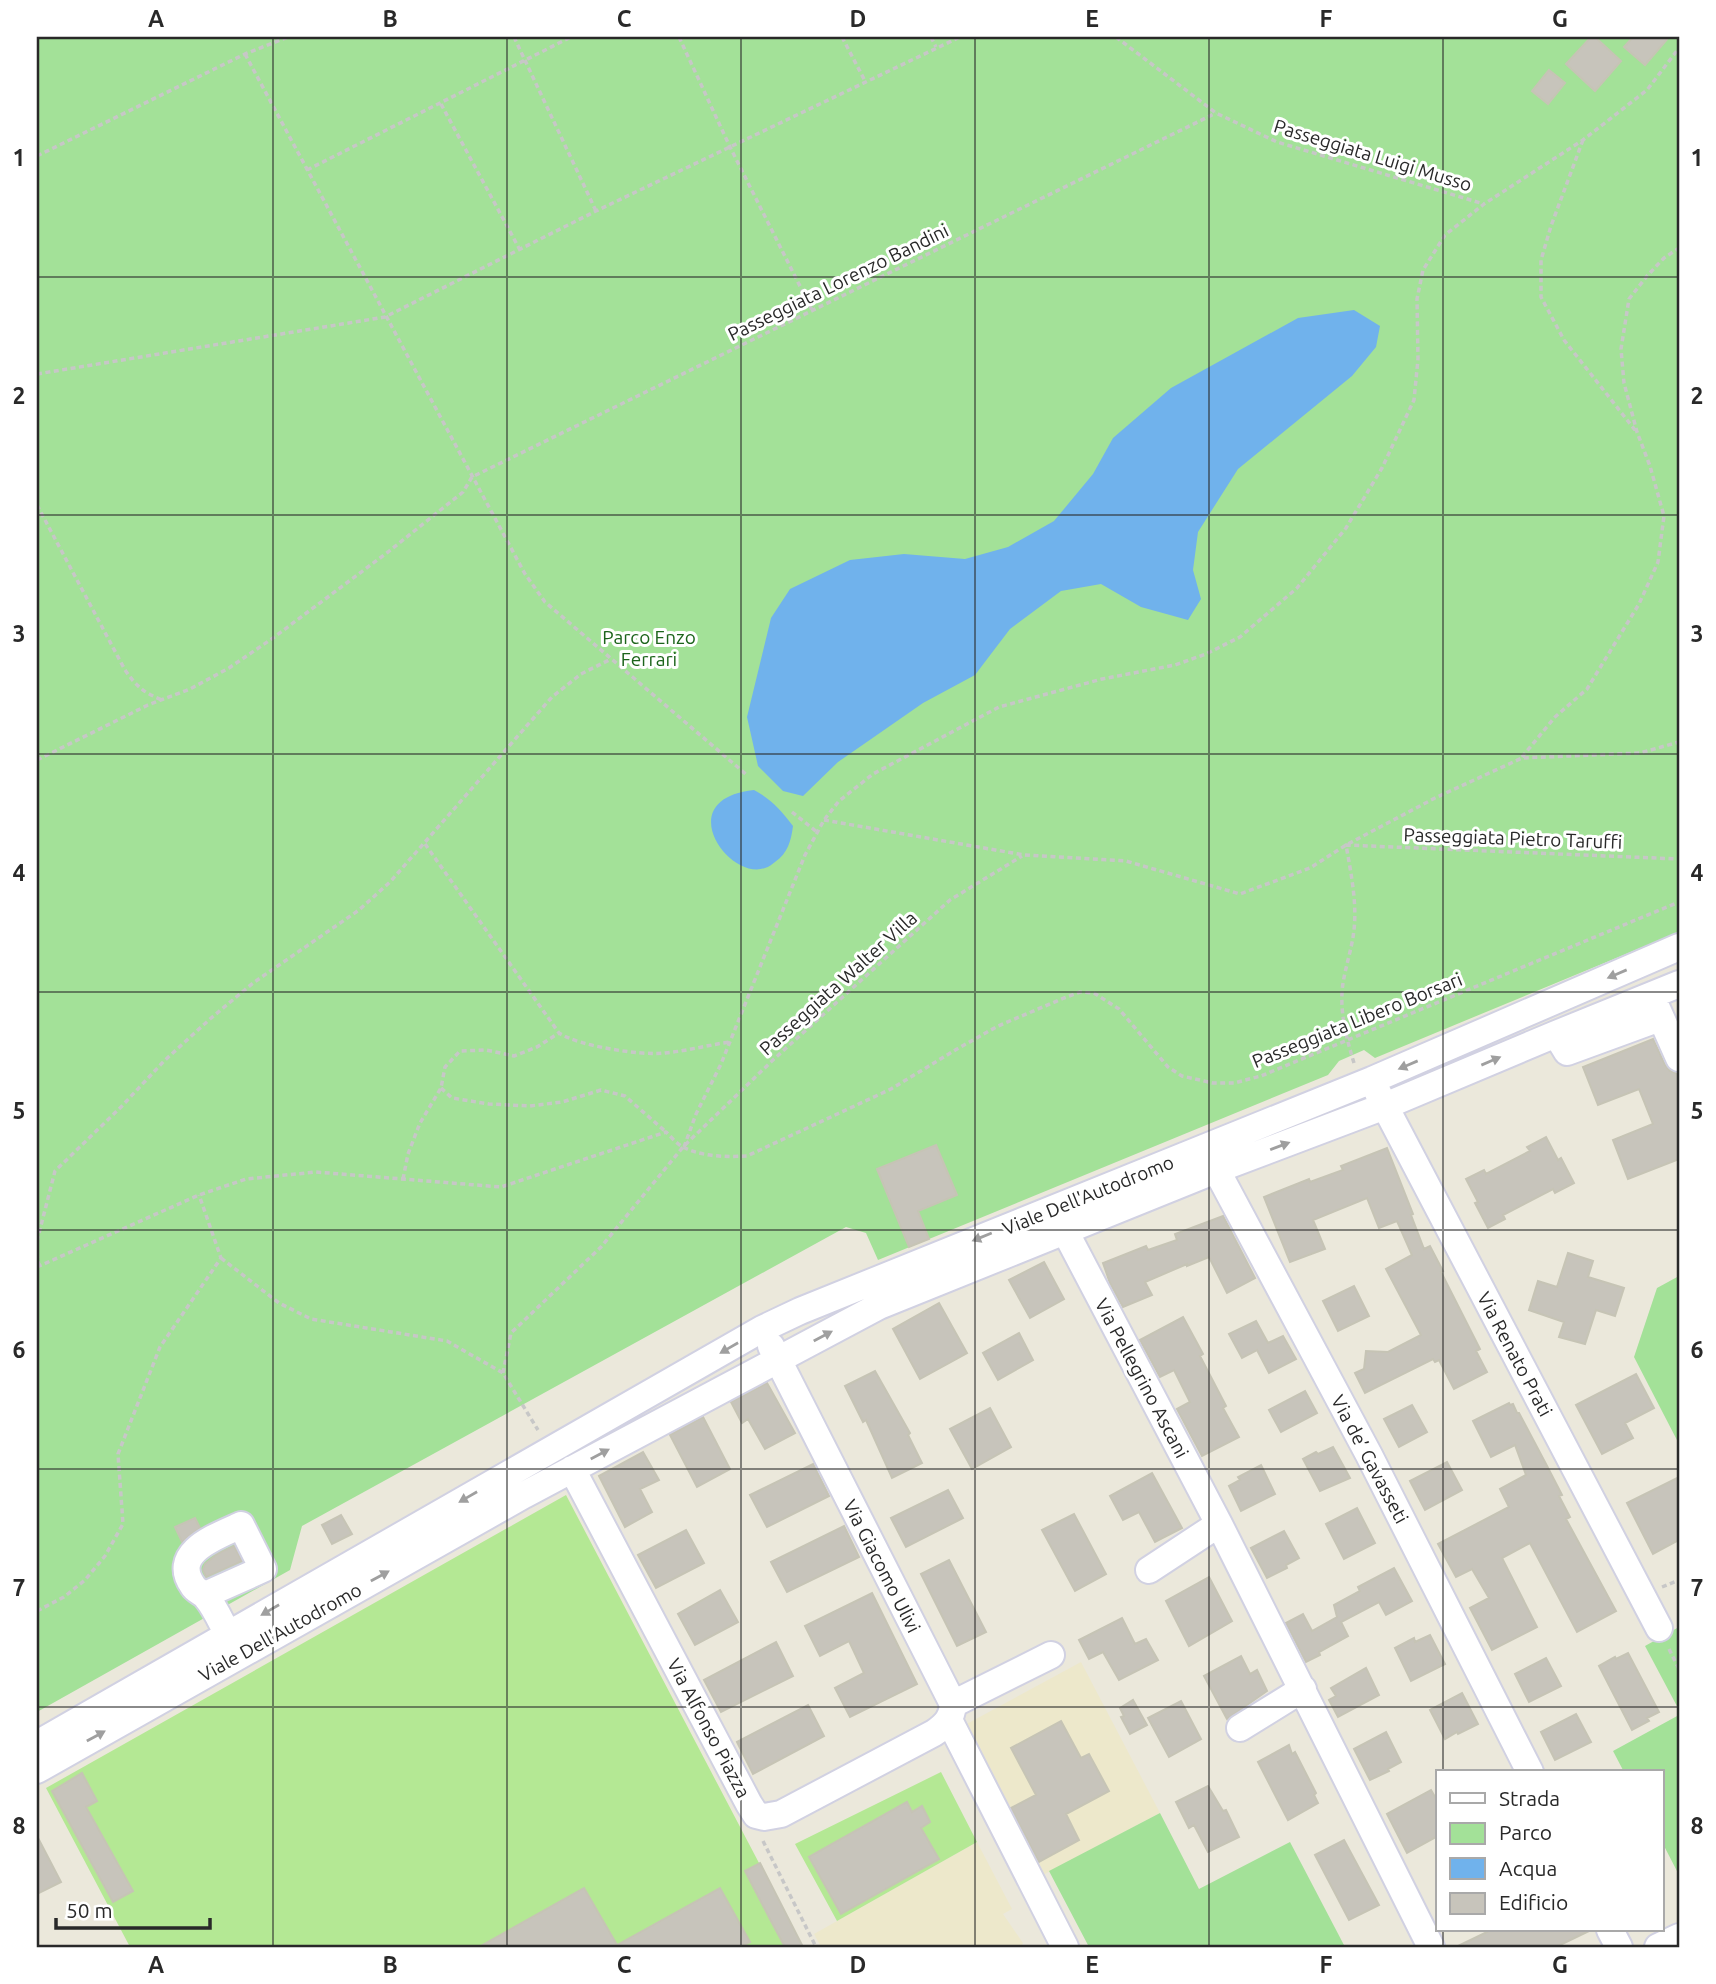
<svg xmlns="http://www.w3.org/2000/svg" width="1716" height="1984" viewBox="0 0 1716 1984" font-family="Ubuntu,sans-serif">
	<rect width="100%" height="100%" fill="#ebe8db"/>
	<path fill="#ede8cb" d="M1081 1662 1160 1813 1041 1876 963 1726Z
		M977 1842 1012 1909 1003 1914 1023 1943 1021 1947H821L814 1934Z"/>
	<path fill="#a3e198" d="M37 37H1679V932L1375 1058 1364 1050 1339 1061 1328 1075 878 1260 866 1233 846 1227 302 1526 290 1570 37 1712Z
		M1679 1276V1444L1634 1357 1657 1288Z
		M1679 1627V1710L1645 1646Z
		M1679 1715V1875L1662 1842V1772H1624L1613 1751Z
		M1160 1813 1199 1889 1290 1842 1345 1947H1089L1049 1871Z"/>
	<path fill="#b4e894" d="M566 1495 803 1947H130L46 1788Z
		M941 1772 977 1842 837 1921 795 1844Z"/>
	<path fill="#70b2ec" d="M1354 310 1380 326 1376 347 1352 376 1238 469 1198 532 1193 570 1201 599 1188 620 1141 607 1101 584 1061 591 1010 629 975 675 923 703 838 762 803 796 783 791 758 766 747 717 771 618 790 589 850 560 904 554 965 559 1008 547 1054 521 1093 474 1113 438 1171 388 1298 318Z
		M754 790C771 799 781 810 793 826 791 841 788 853 775 862 772 864 769 867 765 868 729 881 670 799 754 790Z"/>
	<path fill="#c7c4bb" stroke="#c6c4b5" stroke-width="2" d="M1591 37H1595L1621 61 1595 91 1566 64Z
		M1633 37H1669L1645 65 1624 47Z
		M1549 70 1565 83 1548 104 1532 91Z
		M1653 1039 1665 1065 1670 1071 1678 1074 1679 1077V1159L1628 1179 1613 1140 1653 1124 1639 1089 1598 1105 1583 1067Z
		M1546 1137 1558 1160 1561 1158 1574 1183 1555 1193 1553 1189 1503 1215 1505 1219 1488 1228 1475 1203 1478 1202 1466 1179 1484 1170 1486 1174 1530 1151 1527 1147Z
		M936 1145 957 1195 918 1211 929 1239 909 1247 877 1169Z
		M1387 1148 1413 1214 1411 1215 1424 1249 1430 1246 1443 1271 1441 1272 1480 1349 1476 1351 1487 1372 1454 1389 1439 1360 1435 1362 1433 1359 1365 1393 1355 1373 1364 1369 1366 1351 1388 1352 1421 1335 1386 1269 1412 1255 1397 1221 1379 1228 1367 1198 1313 1220 1325 1249 1290 1262 1264 1197 1309 1179 1310 1182 1343 1170 1341 1166Z
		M1223 1216 1255 1278 1227 1293 1209 1257 1187 1266V1264L1145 1282 1152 1295 1123 1307 1110 1283 1103 1263 1146 1246 1148 1250 1177 1240 1175 1234Z
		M1568 1253 1593 1261 1588 1277 1624 1288 1615 1316 1596 1310 1585 1344 1559 1337 1564 1322 1529 1310 1538 1281 1557 1287Z
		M1044 1262 1064 1299 1030 1318 1009 1280Z
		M1354 1286 1369 1316 1338 1331 1323 1301Z
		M939 1303 967 1353 920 1379 893 1329Z
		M1183 1317 1203 1354 1200 1356 1226 1406 1223 1408 1239 1437 1202 1456 1177 1409 1190 1402 1174 1370 1160 1377 1140 1340Z
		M1256 1321 1268 1343 1283 1336 1296 1359 1269 1373 1257 1350 1242 1358 1229 1334Z
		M1019 1333 1033 1360 998 1380 983 1353Z
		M875 1371 910 1433 908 1435 922 1463 892 1478 866 1420 863 1422 845 1386Z
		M1636 1374 1654 1408 1625 1423 1633 1438 1602 1454 1576 1405Z
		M767 1383 795 1433 765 1449 748 1419 742 1423 731 1402Z
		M1305 1391 1317 1413 1281 1432 1269 1410Z
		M1509 1403 1510 1405 1513 1404 1517 1413H1519L1546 1464 1562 1495 1559 1496 1570 1517 1566 1519 1616 1611 1577 1632 1530 1543 1502 1558 1537 1627 1492 1650 1470 1608 1489 1598 1472 1569 1456 1577 1438 1544 1509 1507 1500 1489 1526 1475 1515 1445 1491 1457 1473 1421Z
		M1412 1405 1427 1432 1399 1447 1384 1419Z
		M990 1408 1011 1447 972 1469 950 1429Z
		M703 1417 730 1469 697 1487 670 1435Z
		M1333 1447 1350 1478 1320 1491 1303 1459 1316 1452 1318 1454Z
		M643 1452 659 1480 640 1489 652 1512 625 1527 599 1476Z
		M1447 1462 1462 1490 1425 1510 1410 1481Z
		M813 1464 829 1496 767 1527 750 1495Z
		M1261 1465 1275 1494 1241 1511 1229 1486 1240 1480 1238 1477Z
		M1152 1473 1182 1528 1155 1542 1139 1512 1123 1520 1110 1496Z
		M1679 1477V1540L1653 1554 1627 1503Z
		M948 1490 963 1518 906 1547 891 1518Z
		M1357 1508 1375 1543 1344 1559 1326 1524Z
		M1074 1514 1106 1574 1075 1591 1042 1530Z
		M341 1515 352 1534 332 1544 322 1525Z
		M195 1518 200 1528 182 1542 175 1527Z
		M844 1526 859 1557 787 1592 771 1562Z
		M686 1530 704 1563 656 1588 638 1555Z
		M1284 1531 1299 1558 1286 1565 1287 1568 1267 1578 1251 1548Z
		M234 1546 242 1561 206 1577 203 1570 205 1564 217 1554Z
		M949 1560 986 1632 957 1646 921 1574Z
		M1394 1568 1412 1601 1386 1615 1379 1602 1341 1622 1348 1636 1319 1652 1320 1655 1306 1662 1286 1623 1303 1614 1312 1631 1337 1617 1334 1605 1360 1591 1358 1587Z
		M1209 1577 1232 1621 1189 1646 1166 1601Z
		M720 1590 738 1622 695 1645 678 1614Z
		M872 1593 917 1684 850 1717 835 1688 864 1673 849 1641 820 1656 805 1626Z
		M1122 1618 1135 1644 1146 1639 1158 1660 1119 1680 1103 1652 1089 1659 1079 1640Z
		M1430 1635 1445 1664 1411 1681 1395 1648 1414 1638 1415 1642Z
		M776 1642 793 1676 721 1712 704 1680Z
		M1628 1653 1659 1712 1647 1718 1649 1721 1632 1730 1599 1666 1615 1657 1616 1659Z
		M1241 1656 1250 1674 1257 1670 1267 1691 1227 1719 1204 1676Z
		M1546 1658 1561 1686 1529 1702 1515 1674Z
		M1366 1668 1379 1695 1338 1717 1329 1700 1336 1696 1331 1688Z
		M1462 1693 1478 1724 1458 1734 1457 1732 1445 1739 1430 1710Z
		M1133 1700 1147 1725 1130 1734 1121 1717 1124 1716 1120 1708Z
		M1181 1701 1201 1739 1169 1757 1148 1718Z
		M808 1705 824 1736 753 1774 737 1742Z
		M1576 1714 1591 1742 1555 1760 1541 1732Z
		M1061 1721 1081 1758 1089 1754 1109 1791 1066 1814 1079 1840 1039 1862 1011 1808 1036 1795 1011 1748Z
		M1386 1732 1401 1762 1388 1769 1389 1771 1370 1780 1354 1749Z
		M1289 1745 1292 1754 1295 1752 1316 1793 1314 1795 1318 1803 1288 1820 1258 1762Z
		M82 1773 97 1801 86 1807 133 1891 113 1902 52 1791Z
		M1208 1786 1223 1811 1226 1810 1239 1837 1208 1852 1194 1825 1189 1828 1176 1802Z
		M1431 1790 1438 1802V1836L1407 1853 1387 1814Z
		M907 1802 912 1812 922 1806 930 1822 921 1828 939 1859 841 1914 809 1857Z
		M37 1836 61 1882 37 1894Z
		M1344 1840 1379 1905 1349 1920 1315 1855Z
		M760 1863 803 1947H785L771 1921 745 1871Z
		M584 1888 617 1945 720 1888 750 1942 740 1947H479Z
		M1491 1930H1591L1556 1947H1456Z"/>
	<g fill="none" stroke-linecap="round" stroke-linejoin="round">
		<defs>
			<path id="minor" d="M1655 1004 1679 1058
				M1556 1034 1567 1052 1660 1018
				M1378 1093 1659 1628
				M1209 1156 1369 1455 1530 1772
				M1065 1231 1219 1524 1431 1947
				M771 1346 953 1704 1051 1655
				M572 1469 749 1804 756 1815 764 1817 781 1814 934 1733C946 1725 952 1718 953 1704
				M1149 1570 1219 1524
				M205 1595 263 1569 241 1525C218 1536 169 1552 193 1586 196 1591 202 1592 206 1597 215 1607 221 1622 228 1635
				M949 1720 1065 1947
				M1240 1728 1303 1689
				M37 1744 762 1329 800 1311 1372 1080 1679 947
				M37 1770 524 1495 879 1306 1216 1170 1385 1106 1556 1034 1679 984
				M1610 1930 1619 1947
				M1658 1947 1679 1937"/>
		</defs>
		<use href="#minor" stroke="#d1d1e2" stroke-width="30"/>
		<path stroke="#c7c7c7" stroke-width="3.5" stroke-dasharray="5 3.5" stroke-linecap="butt" d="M514 37 596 211
			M679 37 730 147 812 310
			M842 37 865 81
			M931 37 936 47
			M1116 37 1216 113 1277 142 1484 204
			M245 54 525 574 545 602 748 776
			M441 104 520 250
			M1583 140 1551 226 1541 260V297L1564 340 1635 430
			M37 156 245 54 288 37
			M307 170 571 37
			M37 374 385 317 596 211 960 37
			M37 505 125 670C137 687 143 692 162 700
			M1522 757 1555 717 1587 689 1639 604 1658 562 1664 516 1650 466 1637 432 1624 383 1621 349 1629 299 1647 276 1664 258 1679 248
			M37 760 148 705 190 689 229 668 273 638 388 552 463 492 472 477 1216 113
			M792 812 817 832
			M824 820 1024 855 1126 861 1240 894 1310 868 1346 845 1435 798 1522 758 1640 753 1679 742
			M425 844 559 1033
			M1354 1063C1346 1037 1339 1010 1343 983 1346 965 1352 948 1354 930 1357 902 1351 873 1346 845L1679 859
			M441 1088 452 1098 489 1104 530 1106 562 1102 601 1090 625 1096 666 1132
			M684 1147 696 1114 721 1064 805 855 824 820 839 801 873 774 999 707 1102 679 1175 665 1206 654 1240 637 1297 588 1346 528 1382 468 1414 400 1418 359 1417 299 1423 270 1445 235 1484 204 1583 140 1647 90 1679 48
			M403 1179 408 1154 420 1123 441 1088 445 1067 460 1051 486 1050 514 1056 537 1047 559 1033C578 1046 642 1056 665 1053 687 1051 708 1045 730 1042
			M37 1241 55 1171 121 1107 164 1061 210 1019 253 983 359 910 390 882 552 697 581 674 611 659
			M37 1253 39 1267 37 1271
			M221 1258 279 1303 311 1319 447 1341 503 1373 538 1430
			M37 1267 199 1195 246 1179 316 1172 501 1187 666 1132C671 1137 677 1144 683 1147 702 1157 727 1157 747 1156L891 1089 957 1049 998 1026 1064 998 1080 992 1094 993 1119 1009 1168 1067 1182 1076 1213 1083H1234L1261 1076 1679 902
			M503 1373 511 1333 601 1247 683 1147 774 1059 950 900 1022 856
			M1662 1587 1679 1580
			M37 1611 64 1597 85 1580 105 1556 123 1524 118 1454 160 1347 221 1258 199 1195
			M1669 1649 1679 1669
			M763 1841 816 1947"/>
		<use href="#minor" stroke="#fff" stroke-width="26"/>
	</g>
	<defs><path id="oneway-solid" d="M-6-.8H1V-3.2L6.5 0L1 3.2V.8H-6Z" transform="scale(1.75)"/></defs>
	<g fill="#9f9f9f">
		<use href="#oneway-solid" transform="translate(1617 974) rotate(157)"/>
		<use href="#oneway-solid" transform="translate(1491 1061) rotate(-23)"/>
		<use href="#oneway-solid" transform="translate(1408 1065) rotate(157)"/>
		<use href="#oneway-solid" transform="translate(1280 1146) rotate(-21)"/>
		<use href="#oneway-solid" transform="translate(982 1237) rotate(158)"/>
		<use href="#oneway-solid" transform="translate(823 1336) rotate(-28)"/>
		<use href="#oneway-solid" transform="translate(729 1348) rotate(150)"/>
		<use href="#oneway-solid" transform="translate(600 1454) rotate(-28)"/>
		<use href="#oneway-solid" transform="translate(468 1497) rotate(150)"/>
		<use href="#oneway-solid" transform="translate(380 1576) rotate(-29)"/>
		<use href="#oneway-solid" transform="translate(270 1610) rotate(150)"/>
		<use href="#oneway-solid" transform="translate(96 1736) rotate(-29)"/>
	</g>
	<path fill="none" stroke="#292929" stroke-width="2" stroke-opacity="0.55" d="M273 37V1947M507 37V1947M741 37V1947M975 37V1947M1209 37V1947M1443 37V1772M37 277H1679M37 515H1679M37 754H1679M37 992H1679M37 1230H1679M37 1469H1679M37 1707H1679M1443 1930V1947"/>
	<g text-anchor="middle" stroke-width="6" stroke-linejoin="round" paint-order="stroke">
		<g font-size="19" fill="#292929" stroke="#fff">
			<text transform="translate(1373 155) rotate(17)" y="7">Passeggiata Luigi Musso</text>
			<text transform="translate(838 282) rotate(-26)" y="7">Passeggiata Lorenzo Bandini</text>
			<text transform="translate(1513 838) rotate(2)" y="7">Passeggiata Pietro Taruffi</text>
			<text transform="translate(838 983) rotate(-42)" y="7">Passeggiata Walter Villa</text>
			<text transform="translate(1357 1020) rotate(-22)" y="7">Passeggiata Libero Borsari</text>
			<text transform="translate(1088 1195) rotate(-22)" y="7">Viale Dell'Autodromo</text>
			<text transform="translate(1515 1354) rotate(62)" y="7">Via Renato Prati</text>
			<text transform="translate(1142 1378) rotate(62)" y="7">Via Pellegrino Ascani</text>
			<text transform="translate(1370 1459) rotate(62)" y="7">Via de’ Gavasseti</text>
			<text transform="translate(882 1566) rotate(63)" y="7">Via Giacomo Ulivi</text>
			<text transform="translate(280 1632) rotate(-29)" y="7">Viale Dell'Autodromo</text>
			<text transform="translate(709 1728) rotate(62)" y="7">Via Alfonso Piazza</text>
		</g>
		<g font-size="19" fill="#1c641b" stroke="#fff">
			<text x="649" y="644">Parco Enzo<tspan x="649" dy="22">Ferrari</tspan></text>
		</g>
	</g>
	<rect width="1716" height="1984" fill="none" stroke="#ffffff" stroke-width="77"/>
	<rect x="1436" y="1770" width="228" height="161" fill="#ffffff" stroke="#a9a9a9" stroke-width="2"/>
	<rect x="1450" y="1793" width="35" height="10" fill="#ffffff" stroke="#a9a9a9" stroke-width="2"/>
	<text x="1499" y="1806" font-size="21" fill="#292929">Strada</text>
	<rect x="1450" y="1823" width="35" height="21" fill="#a3e198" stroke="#a9a9a9" stroke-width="2"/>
	<text x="1499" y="1840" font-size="21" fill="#292929">Parco</text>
	<rect x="1450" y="1858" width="35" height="21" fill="#70b2ec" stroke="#a9a9a9" stroke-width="2"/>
	<text x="1499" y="1876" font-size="21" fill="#292929">Acqua</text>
	<rect x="1450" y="1893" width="35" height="21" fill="#c7c4bb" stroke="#a9a9a9" stroke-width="2"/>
	<text x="1499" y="1910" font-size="21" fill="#292929">Edificio</text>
	<path d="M56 1918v10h154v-10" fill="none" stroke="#292929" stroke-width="3.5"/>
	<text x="66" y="1918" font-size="21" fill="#292929" stroke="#ffffff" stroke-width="5" paint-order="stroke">50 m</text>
	<rect x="38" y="38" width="1640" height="1908" fill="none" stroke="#292929" stroke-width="2.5"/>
	<g font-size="23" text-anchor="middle" font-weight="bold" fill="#292929">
		<text x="156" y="27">A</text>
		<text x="390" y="27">B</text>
		<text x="624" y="27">C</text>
		<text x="858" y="27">D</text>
		<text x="1092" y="27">E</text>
		<text x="1326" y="27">F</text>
		<text x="1560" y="27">G</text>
		<text x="19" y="166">1</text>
		<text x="1697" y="166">1</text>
		<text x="19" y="404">2</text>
		<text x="1697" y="404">2</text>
		<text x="19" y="642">3</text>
		<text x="1697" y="642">3</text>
		<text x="19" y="881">4</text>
		<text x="1697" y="881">4</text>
		<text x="19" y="1119">5</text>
		<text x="1697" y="1119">5</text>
		<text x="19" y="1358">6</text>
		<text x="1697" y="1358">6</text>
		<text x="19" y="1596">7</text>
		<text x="1697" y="1596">7</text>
		<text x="19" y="1834">8</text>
		<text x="1697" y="1834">8</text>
		<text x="156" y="1973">A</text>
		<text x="390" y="1973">B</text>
		<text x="624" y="1973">C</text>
		<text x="858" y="1973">D</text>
		<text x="1092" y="1973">E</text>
		<text x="1326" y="1973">F</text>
		<text x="1560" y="1973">G</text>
	</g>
</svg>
